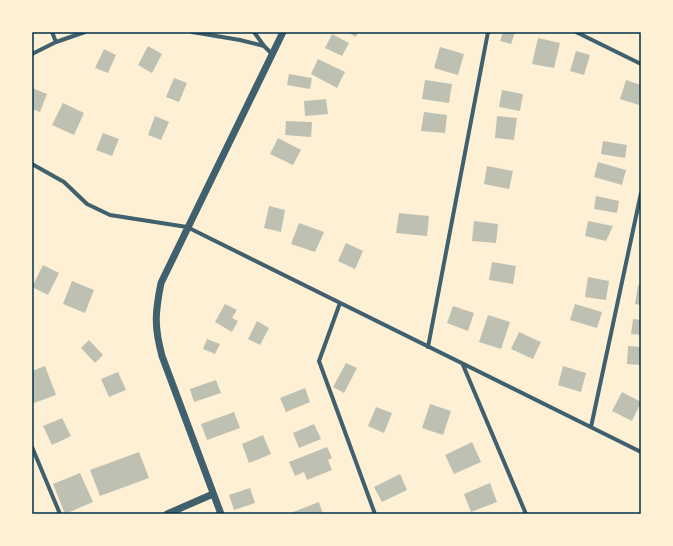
<svg xmlns="http://www.w3.org/2000/svg" width="673" height="546" viewBox="0 0 673 546" font-family="'Sofia Sans Condensed',sans-serif">
	<rect width="100%" height="100%" fill="#fdf0d5"/>
	<path fill="#bec0b2" d="M347 32H358L356 37Z
		M503 32H515L511 44 500 41Z
		M332 34 349 43 342 56 325 48Z
		M538 38 560 43 554 68 532 64Z
		M148 46 162 54 152 73 138 65Z
		M440 47 464 54 458 75 434 68Z
		M104 49 116 55 108 73 95 68Z
		M576 51 590 55 584 75 570 71Z
		M318 59 345 72 337 88 311 74Z
		M289 74 312 78 310 89 287 85Z
		M174 78 187 83 179 102 166 97Z
		M425 80 452 84 449 103 422 99Z
		M626 80 641 85 639 105 620 99Z
		M32 88 47 94 40 112 32 109Z
		M502 90 523 94 520 111 499 107Z
		M326 99 328 114 305 116 304 101Z
		M63 103 84 113 74 135 52 125Z
		M424 112 447 115 445 133 421 131Z
		M155 116 169 122 161 140 148 135Z
		M497 116 517 118 514 140 495 138Z
		M286 121 312 122 311 137 285 135Z
		M103 133 119 139 112 156 96 150Z
		M278 138 301 150 293 165 270 154Z
		M603 141 627 145 625 158 601 154Z
		M598 162 626 170 622 185 594 177Z
		M487 166 513 171 509 189 484 184Z
		M596 196 619 201 617 213 594 209Z
		M269 206 285 210 281 232 264 228Z
		M399 213 429 216 427 236 396 233Z
		M474 221 498 224 496 243 472 241Z
		M588 221 613 226 606 241 585 236Z
		M299 223 324 232 315 252 291 244Z
		M346 243 363 251 355 269 338 261Z
		M492 262 516 266 513 284 489 280Z
		M43 265 59 273 48 295 32 287Z
		M588 277 609 281 606 300 585 297Z
		M72 281 94 290 85 313 63 304Z
		M638 285H641V305L635 304Z
		M225 304 237 310 232 318 238 321 232 332 215 322Z
		M575 304 602 312 597 328 570 320Z
		M453 306 474 313 468 331 447 323Z
		M488 315 510 322 501 349 479 342Z
		M633 319 641 320V335L631 334Z
		M257 321 269 328 260 345 248 339Z
		M519 332 541 342 533 359 511 349Z
		M207 339 220 344 215 354 203 349Z
		M89 340 103 355 95 363 81 348Z
		M628 346 641 347V365L627 364Z
		M346 363 357 368 344 393 333 387Z
		M45 366 56 395 34 403 32 397V371Z
		M563 366 586 373 581 392 558 385Z
		M118 372 126 390 109 397 101 379Z
		M216 380 221 393 194 402 190 389Z
		M305 388 310 402 286 412 280 398Z
		M622 392 641 402 632 421 612 411Z
		M430 404 451 411 443 435 422 428Z
		M376 407 392 413 384 433 368 426Z
		M234 412 240 428 207 440 201 424Z
		M62 418 71 436 52 445 43 426Z
		M314 424 321 439 299 448 293 433Z
		M263 435 271 454 249 463 242 444Z
		M472 442 481 462 454 474 445 455Z
		M327 447 332 458 328 460 332 470 307 480 304 472 295 476 289 462Z
		M139 452 149 478 100 496 90 470Z
		M80 473 93 502 65 514 53 484Z
		M400 474 407 490 382 502 374 487Z
		M490 483 497 502 471 512 464 494Z
		M250 488 255 503 234 510 229 495Z
		M319 502 323 514H293V512Z"/>
	<g fill="none" stroke-linecap="round" stroke-linejoin="round">
		<path stroke="#3f606c" stroke-width="4" d="M52 32 56 42
			M192 32 240 40 264 46
			M254 32 264 46 272 54
			M576 32 641 64
			M32 54 56 42 85 32
			M32 164 64 182 87 204 110 215 187 227 641 452
			M340 303 319 361 375 514
			M428 347 488 32
			M463 365 526 514
			M591 427 641 193
			M32 447 60 514"/>
		<path stroke="#3f606c" stroke-width="7" d="M167 514 213 494
			M221 514 162 356C154 326 155 313 161 283L283 32"/>
	</g>
	<rect width="673" height="546" fill="none" stroke="#fdf0d5" stroke-width="66"/>
	<rect x="33" y="33" width="607" height="480" fill="none" stroke="#003049" stroke-width="1.5"/>
</svg>
